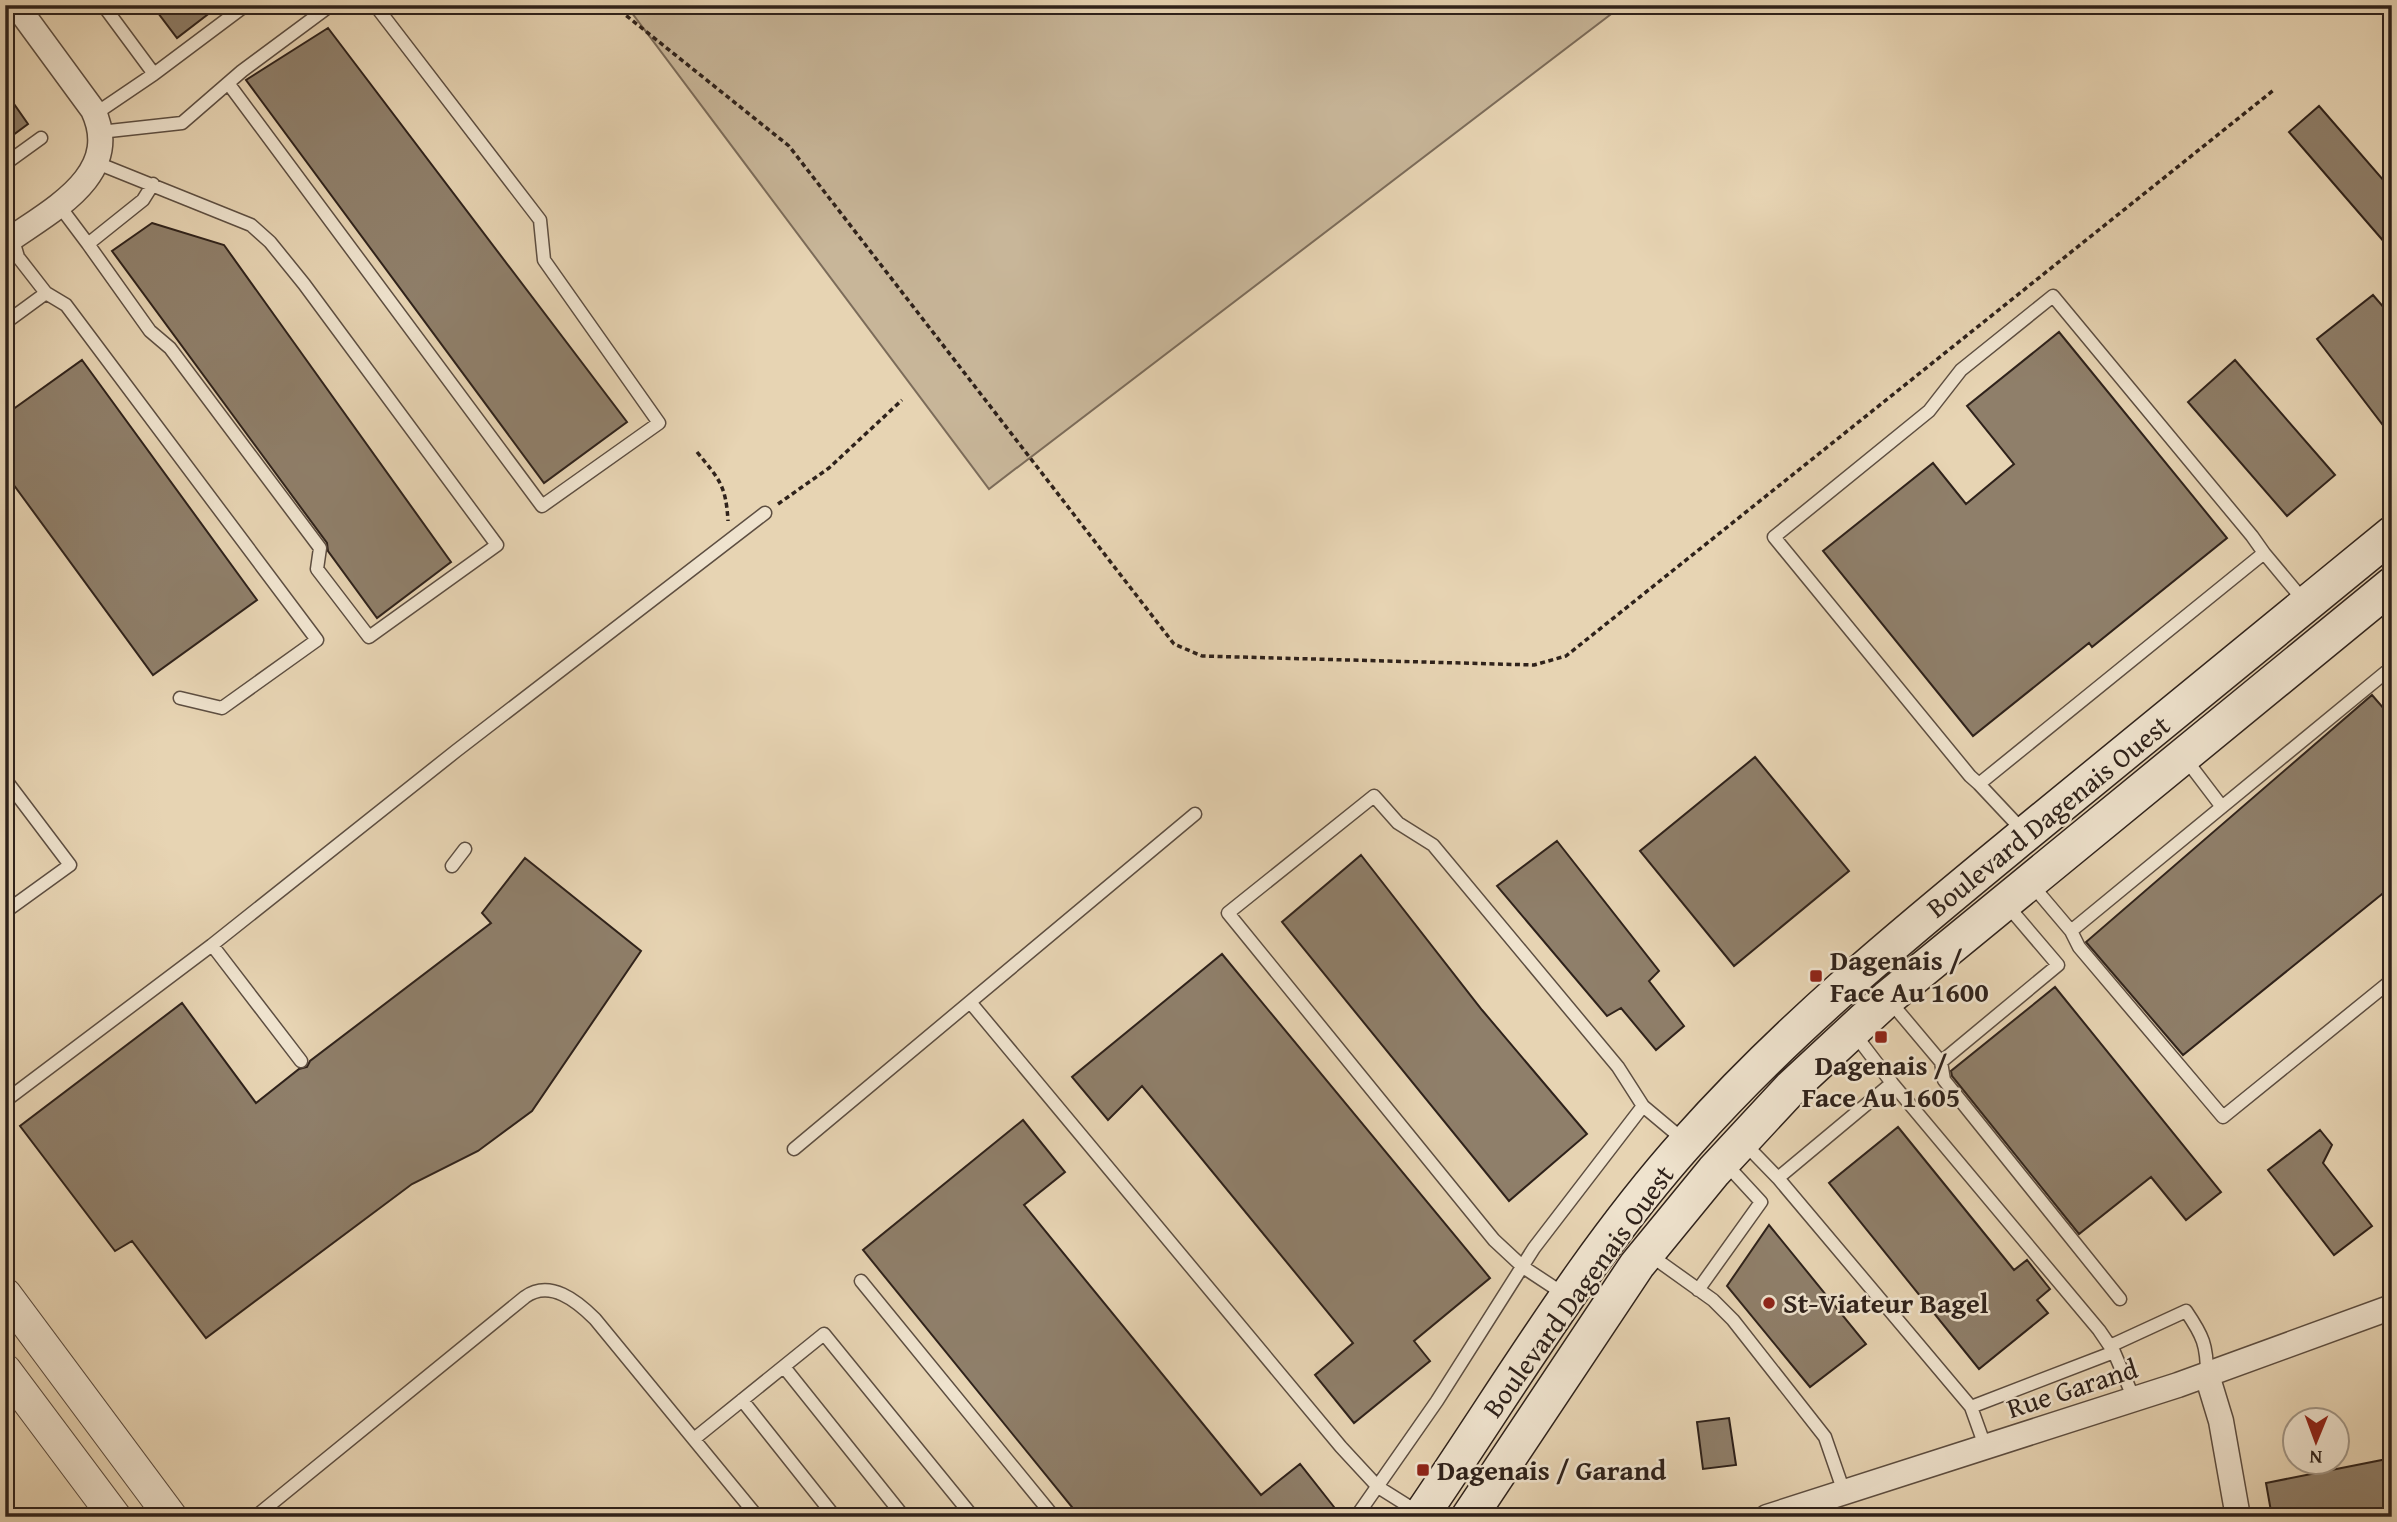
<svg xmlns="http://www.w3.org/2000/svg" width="2397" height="1522" viewBox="0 0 2397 1522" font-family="'Gentium Book Plus',serif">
	<rect width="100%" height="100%" fill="#e7d4b3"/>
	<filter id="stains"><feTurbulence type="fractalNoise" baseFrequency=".00286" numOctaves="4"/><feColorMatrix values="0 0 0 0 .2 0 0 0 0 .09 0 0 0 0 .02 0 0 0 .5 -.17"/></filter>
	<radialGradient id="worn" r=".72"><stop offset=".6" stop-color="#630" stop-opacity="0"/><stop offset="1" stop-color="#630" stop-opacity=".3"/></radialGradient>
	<path fill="#c8b699" stroke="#7c6c5a" stroke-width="2" d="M626 5H1623L989 489Z"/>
	<path fill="#8f7f6a" stroke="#2f221b" stroke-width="2" d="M152 5H220L177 38Z
		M328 28 627 422 544 483 246 80Z
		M5 91 28 124 5 141Z
		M2319 106 2392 190V251L2289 132Z
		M152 223 224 245 451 562 377 618 328 551 327 543 112 251Z
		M2373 295 2392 317V437L2317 339Z
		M2059 332 2227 538 2092 647 2089 643 1973 736 1823 551 1933 463 1966 504 2014 464 1967 406Z
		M82 360 257 600 153 675 5 473V415Z
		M2235 360 2335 475 2287 516 2188 402Z
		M2372 695 2392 718V886L2183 1055 2086 942Z
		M1755 757 1849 871 1734 966 1640 851Z
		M1557 841 1659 971 1649 981 1684 1026 1656 1050 1621 1008 1607 1016 1497 886Z
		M1361 855 1482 1010 1587 1134 1509 1201 1282 922Z
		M525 858 641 951 532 1111 478 1151 412 1184 206 1338 132 1241 115 1251 20 1126 182 1003 256 1103 299 1069 307 1067 310 1061 491 923 482 913Z
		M1222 954 1490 1278 1414 1341 1430 1361 1354 1423 1315 1375 1353 1343 1142 1086 1108 1120 1072 1077Z
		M2055 987 2221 1192 2186 1220 2151 1177 2079 1234 1952 1076 1951 1071Z
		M1023 1120 1065 1172 1024 1205 1261 1495 1300 1464 1334 1507 1322 1517H1080L863 1250Z
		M1898 1127 2014 1270 2027 1260 2050 1289 2037 1300 2048 1313 1979 1369 1829 1183Z
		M2320 1130 2332 1145 2323 1163 2372 1226 2334 1255 2268 1170Z
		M1769 1225 1866 1344 1810 1387 1727 1286Z
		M1729 1418 1736 1465 1703 1469 1697 1422Z
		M2387 1459 2392 1482V1510L2357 1517H2272L2266 1483Z"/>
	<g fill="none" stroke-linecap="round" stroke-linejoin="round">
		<defs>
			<path id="service" d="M154 74 246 5
				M228 83 542 506 659 423 544 260 540 220 375 5
				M95 114 154 74 103 5
				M100 132 182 123 242 71 331 5
				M5 164 41 138
				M58 204 88 244 143 200 153 184
				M88 244 150 331 170 348 320 548 317 569 369 637 497 545 304 284 270 242 251 225 97 163
				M46 293 66 305 317 640 222 708 180 698
				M5 323 46 293 18 257 12 237
				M2184 757 2222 807
				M5 779 70 865 5 912
				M1979 784 1970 776 1774 537 1929 411 1961 370 2053 296 2252 536 2264 553
				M2025 833 1979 784 2264 553 2304 601
				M452 866 465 849
				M2032 885 2071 931 2386 672 2392 679
				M2071 931 2079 947 2223 1117 2392 980
				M212 945 456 751 765 513
				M1888 999 1941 1062 2058 965 2006 904
				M970 1002 1341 1447 1378 1487 1421 1514
				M1941 1062 1944 1080 2120 1299
				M1892 1083 2099 1330 2114 1352 2134 1399
				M5 1101 212 945 301 1061
				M1744 1143 1778 1178 1892 1083 1853 1032
				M794 1149 1195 814
				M1778 1178 1971 1407
				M1650 1255 1713 1300 1733 1320 1825 1437 1844 1492
				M861 1281 1054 1517
				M1698 1290 1761 1202 1725 1163
				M1567 1296 1523 1267 1494 1240 1228 913 1374 796 1398 823 1433 845 1618 1067 1643 1106
				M2110 1346 2186 1311C2203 1336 2207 1345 2207 1375
				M784 1367 904 1517
				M742 1400 835 1517
				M694 1439 824 1334 973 1517
				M1985 1446 1971 1407 2114 1352
				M255 1517 525 1297C550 1279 577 1301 595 1319L756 1515 754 1517
				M1356 1517 1437 1401 1534 1248 1643 1106 1686 1142"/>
			<path id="minor" d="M5 243C49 211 124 176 93 110L16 5
				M2207 1375 2221 1421 2238 1517
				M1767 1517 2178 1385 2392 1307"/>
			<path id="tertiary" d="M5 1294 171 1517
				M5 1370 115 1517"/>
			<path id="secondary" d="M1420 1517C1507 1390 1585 1256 1688 1141 1791 1025 1910 929 2029 831 2150 732 2271 633 2392 534
				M1469 1517 1637 1265 1714 1171 1792 1087 1888 998 2392 585"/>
		</defs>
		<use href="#service" stroke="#5d4e41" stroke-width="15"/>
		<use href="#minor" stroke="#5d4e41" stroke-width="27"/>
		<use href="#tertiary" stroke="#5d4e41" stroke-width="34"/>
		<use href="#secondary" stroke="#2f221b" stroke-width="38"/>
		<path stroke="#2f221b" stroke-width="3.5" stroke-dasharray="5 3.5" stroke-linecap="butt" d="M613 5 789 146 1174 644 1202 656 1534 665 1566 656 2275 89
			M697 452C719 479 726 485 728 521
			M778 504 829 468 902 400"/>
		<use href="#service" stroke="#efe3ce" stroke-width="12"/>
		<use href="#minor" stroke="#efe3ce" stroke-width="24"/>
		<use href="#tertiary" stroke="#efe3ce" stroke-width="32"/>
		<use href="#secondary" stroke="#efe3ce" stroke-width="35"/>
	</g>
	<g fill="#8f2418" stroke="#efe3ce" stroke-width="2.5">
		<rect x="1809" y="969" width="14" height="14" rx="3.5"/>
		<rect x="1874" y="1030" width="14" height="14" rx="3.5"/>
		<circle cx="1769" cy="1303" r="7"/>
		<rect x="1416" y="1463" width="14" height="14" rx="3.5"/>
	</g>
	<g text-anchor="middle" stroke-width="5" stroke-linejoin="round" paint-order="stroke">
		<g font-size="28" fill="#2f221b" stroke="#efe3ce">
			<text transform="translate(2048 816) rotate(-39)" y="10">Boulevard Dagenais Ouest</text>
			<text transform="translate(1578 1291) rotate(-54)" y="10">Boulevard Dagenais Ouest</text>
			<text transform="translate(2072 1388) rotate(-18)" y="10">Rue Garand</text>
		</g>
		<g font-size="28" font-weight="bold" fill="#2f221b" stroke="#efe3ce" text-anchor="start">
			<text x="1830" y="970">Dagenais /<tspan x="1830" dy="32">Face Au 1600</tspan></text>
			<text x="1881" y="1075" text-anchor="middle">Dagenais /<tspan x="1881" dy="32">Face Au 1605</tspan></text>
			<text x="1783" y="1313">St-Viateur Bagel</text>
			<text x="1437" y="1480">Dagenais / Garand</text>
		</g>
	</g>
	<rect width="2397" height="1522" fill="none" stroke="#e7d4b3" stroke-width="28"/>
	<rect x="7" y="7" width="2383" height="1508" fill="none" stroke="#2f221b" stroke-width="3.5"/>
	<rect x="14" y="14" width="2369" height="1494" fill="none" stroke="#2f221b" stroke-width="2"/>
	<g transform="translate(2316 1441) rotate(181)"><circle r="33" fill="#efe3ce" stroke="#a29686" stroke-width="2"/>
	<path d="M0-5L12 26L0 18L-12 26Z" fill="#8f2418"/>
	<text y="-10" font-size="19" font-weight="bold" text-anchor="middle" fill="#2f221b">N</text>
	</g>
	<rect width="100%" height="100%" filter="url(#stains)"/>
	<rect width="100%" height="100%" fill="url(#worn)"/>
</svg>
